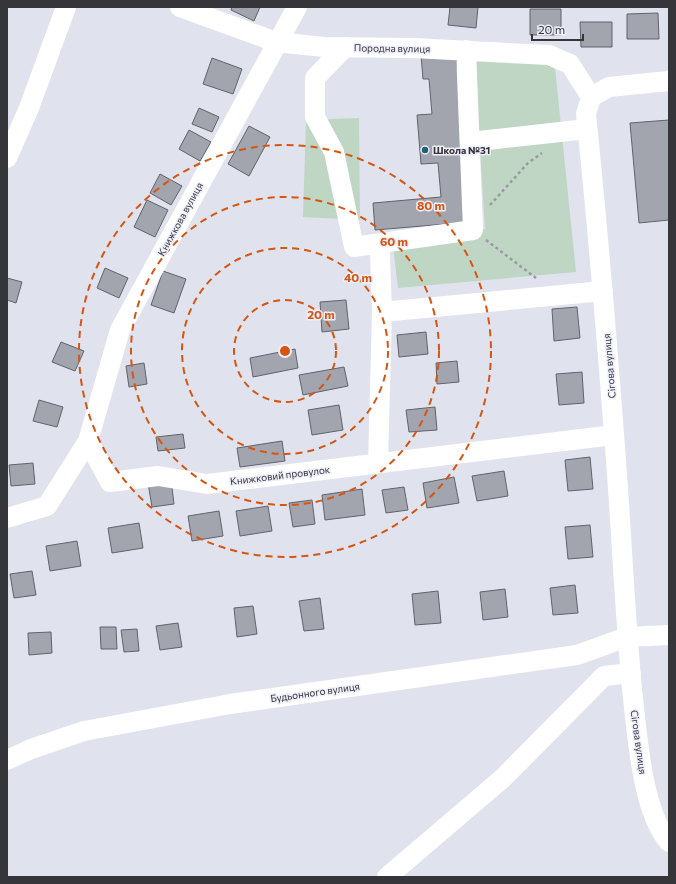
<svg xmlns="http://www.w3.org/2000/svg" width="676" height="884" viewBox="0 0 676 884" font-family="Commissioner,sans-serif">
	<rect width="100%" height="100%" fill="#e0e2ed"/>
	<path fill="#c0d6c5" d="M474 58H554L576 272 398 288 392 238 485 229Z
		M359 118 360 220 303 217 306 120Z"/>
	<path fill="#a2a4ae" stroke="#61636c" d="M232 7H260L254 21 231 10Z
		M450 7H478L476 28 448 25Z
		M530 9H561V35H530Z
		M658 13 659 39H627V14Z
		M580 22H612V47H581Z
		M456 52 470 222 375 230 373 203 441 197 438 163 421 164 417 115 432 114 429 79H423L421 55Z
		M212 58 242 69 233 94 203 84Z
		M199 108 219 117 212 132 192 124Z
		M669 120V220L639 223 630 123Z
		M249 126 270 137 249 176 228 164Z
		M189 130 211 142 200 161 179 149Z
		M160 174 182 186 171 205 150 193Z
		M147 200 168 210 155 237 134 227Z
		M105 268 128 278 119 298 97 288Z
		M163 271 186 279 174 313 151 305Z
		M7 278 22 282 16 303 7 300Z
		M346 300 349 329 322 332 320 302Z
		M577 307 580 338 554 341 552 309Z
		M426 332 428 354 399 357 397 335Z
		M61 342 84 351 75 371 52 362Z
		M295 349 298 368 253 377 250 358Z
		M457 361 459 382 437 384 436 363Z
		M144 363 147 384 129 387 126 366Z
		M344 367 348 386 303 395 299 375Z
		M582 372 584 403 559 405 556 374Z
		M39 400 63 407 57 427 33 421Z
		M339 405 343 430 312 435 308 410Z
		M435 407 437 430 409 432 406 410Z
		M183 434 185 448 158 451 156 437Z
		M282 441 285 461 240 467 237 448Z
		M590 457 593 489 568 491 565 460Z
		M33 463 35 484 11 486 9 465Z
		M504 471 508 496 477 501 472 476Z
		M454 477 459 503 427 508 423 483Z
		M171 480 174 504 152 507 148 483Z
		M404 487 408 510 386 513 382 490Z
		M362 489 365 515 325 520 322 495Z
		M312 500 315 524 293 527 289 503Z
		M268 506 272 531 240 536 236 511Z
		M219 511 223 536 192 541 188 516Z
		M139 523 143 548 112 553 108 528Z
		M590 525 593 557 568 559 565 527Z
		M77 541 81 566 50 571 46 546Z
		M32 571 36 595 14 598 10 574Z
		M575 585 578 613 553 615 550 588Z
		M505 589 508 617 483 620 480 592Z
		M438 591 441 623 415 625 412 594Z
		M320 598 324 629 304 631 299 601Z
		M253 606 257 634 237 637 234 608Z
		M178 623 182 647 160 650 156 626Z
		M100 627H116L117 649H101Z
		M137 629 139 651 124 652 121 630Z
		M51 632 52 653 29 655 28 633Z"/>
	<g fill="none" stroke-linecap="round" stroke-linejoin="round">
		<path stroke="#9899a1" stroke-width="2.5" stroke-dasharray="3 3" stroke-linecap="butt" d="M490 205 528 163 542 153
			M486 240 536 278"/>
		<path stroke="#fff" stroke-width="20" d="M180 7 276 42 324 47 413 48 549 55 570 64 591 97
			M345 47 315 78V117L334 152 354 247 473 230 466 50
			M591 97 586 114C597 221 606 328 614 434 621 519 624 604 632 689 637 730 641 810 669 842
			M591 97 609 87 669 81
			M470 142 587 129
			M7 158 29 108 66 7
			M382 312 603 291
			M88 441 120 330 297 7
			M378 463 382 312 380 254
			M7 518 47 506 88 441 110 482 158 476 207 484 614 435
			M7 760 31 749 84 731 230 704 577 655 627 637 669 635
			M387 877 503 778 604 676 631 673"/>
	</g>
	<g fill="none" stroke="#d65511" stroke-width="2" stroke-dasharray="7 5">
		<circle cx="285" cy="351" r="51"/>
		<circle cx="285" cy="351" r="103"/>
		<circle cx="285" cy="351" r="154"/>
		<circle cx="285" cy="351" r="206"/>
	</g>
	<circle fill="#1f6275" stroke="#eeeffb" stroke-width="1.5" cx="425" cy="150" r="4"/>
	<g text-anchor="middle" stroke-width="3" stroke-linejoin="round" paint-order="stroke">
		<g font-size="10" fill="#35353a" stroke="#eeeffb">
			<text transform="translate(392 48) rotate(1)" y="4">Породна вулиця</text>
			<text transform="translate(180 219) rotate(-61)" y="4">Книжкова вулиця</text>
			<text transform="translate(609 366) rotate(-95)" y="4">Сігова вулиця</text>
			<text transform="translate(280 475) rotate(-7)" y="4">Книжковий провулок</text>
			<text transform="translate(315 692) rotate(-8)" y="4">Будьонного вулиця</text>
			<text transform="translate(639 742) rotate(82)" y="4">Сігова вулиця</text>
		</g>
		<g font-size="10" font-weight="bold" fill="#35353a" stroke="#eeeffb" text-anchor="start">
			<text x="433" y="154">Школа №31</text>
		</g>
	</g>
	<circle cx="285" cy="351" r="6" fill="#d65511" stroke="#eeeffb" stroke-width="2"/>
	<g font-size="12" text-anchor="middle" font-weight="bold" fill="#d65511" stroke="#eeeffb" stroke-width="3" stroke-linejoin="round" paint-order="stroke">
		<text x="431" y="210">80 m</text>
		<text x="394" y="246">60 m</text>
		<text x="358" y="282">40 m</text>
		<text x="321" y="319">20 m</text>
	</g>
	<rect width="676" height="884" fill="none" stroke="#35353a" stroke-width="16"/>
	<path d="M532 34v6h51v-6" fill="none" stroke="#35353a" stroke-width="2"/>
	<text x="538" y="34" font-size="12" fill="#35353a" stroke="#eeeffb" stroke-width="3" paint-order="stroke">20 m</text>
</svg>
